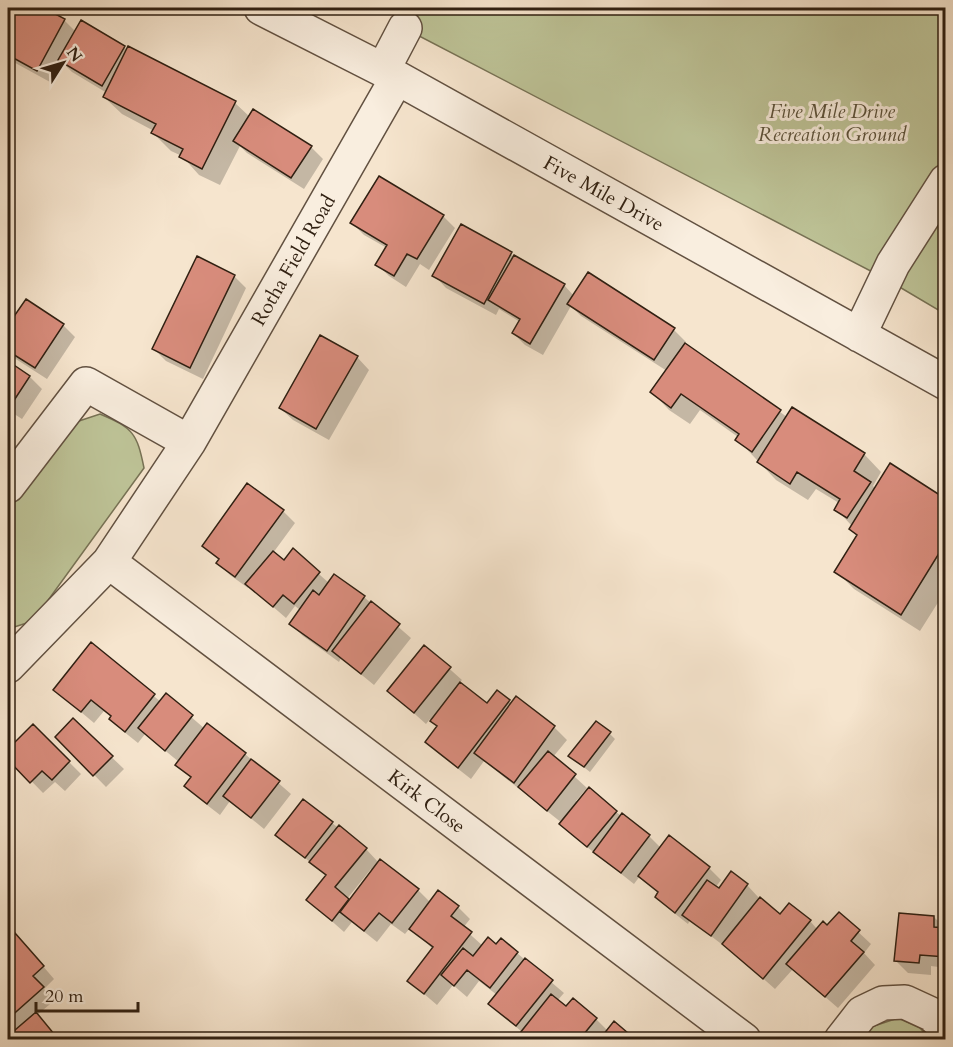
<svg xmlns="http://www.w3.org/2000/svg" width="953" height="1047" viewBox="0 0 953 1047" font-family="Cardo,serif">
	<rect width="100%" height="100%" fill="#f6e5ce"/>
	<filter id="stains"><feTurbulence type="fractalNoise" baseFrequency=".00333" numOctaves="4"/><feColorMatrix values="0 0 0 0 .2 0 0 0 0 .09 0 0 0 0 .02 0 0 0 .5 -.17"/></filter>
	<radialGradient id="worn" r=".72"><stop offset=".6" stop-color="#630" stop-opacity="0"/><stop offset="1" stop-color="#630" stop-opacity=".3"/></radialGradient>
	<path fill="#bec498" stroke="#777255" stroke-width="1.5" d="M405 8H945V314L886 279 400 26 395 23Z
		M100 414C133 428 137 433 144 468L33 621 8 629V506L70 424Z
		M898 1018 920 1028 930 1039 859 1040 868 1028Z"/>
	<path fill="#0003" fill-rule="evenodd" d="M8 8H41L64 20 76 32 82 22 128 50 235 103 250 117 311 147 323 159 304 189 247 153 240 146 220 185 199 175 182 156 171 151 153 133 154 131 122 114 104 97 107 93 72 72 61 61 50 82 8 59Z
		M443 216 455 228 429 270 420 264 406 287 389 276 377 264 387 248 364 235 352 223Z
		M461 226 564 285 574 296 588 274 674 330 686 342 685 344 787 417 864 454 881 472 873 486 876 489 946 501V587L943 592 944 593 920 631 854 589 836 571 858 537 850 529 852 526 836 509 839 503 816 489 808 500 776 480 737 439 738 437 700 410 690 424 669 410 652 392 667 371 581 316 571 306 543 355 525 345 513 333 520 322 499 309 496 315 446 288 434 275Z
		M234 276 246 288 203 379 166 361 154 349Z
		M63 325 75 337 47 379 8 354V327Z
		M357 357 369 370 329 440 293 420 280 408Z
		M8 363 30 377 42 389 22 419 8 410Z
		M283 511 295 523 273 553 284 562 293 551 329 583 364 597 411 638 374 685 341 658 339 662 303 636 291 624 300 610 295 606 286 618 249 586 248 588 230 575 218 563 220 560 204 545Z
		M91 644 161 702 166 695 205 729 245 754 291 794 264 829 230 801 220 815 198 798 186 786 192 779 177 765 179 762 145 734 138 743 123 731 111 719 112 717 104 711 94 723 55 690Z
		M425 647 462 680 459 683 487 705 509 701 512 704 516 699 554 727 567 740 553 757 587 788 576 801 579 803 616 812 649 836 661 848 709 868 721 880 715 888 719 890 731 873 747 885 759 898 780 916 810 921 817 929 828 927 839 914 871 944 864 953 875 965 838 1008 793 969 775 989 725 945 724 946 690 920 688 924 669 909 657 897 659 893 640 876 634 884 573 836 562 823 484 761 471 779 439 754 427 742 438 727 430 719 426 724 389 691Z
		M73 720 124 769 106 787 57 737Z
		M33 726 81 774 65 791 55 782 43 793 8 757V751Z
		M610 734 615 739 590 772 576 761Z
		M332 823 366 849 379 863 418 890 431 903 458 907 470 919 463 928 483 946H496L517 953 564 993 557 1001 566 1008 596 1019 608 1031 634 1040H528L522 1032 490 1004 497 995 479 981 467 997 453 985 437 1005 409 981 433 949 410 928 405 934 391 924 377 942 352 922 344 932 308 900 327 876 277 835ZM371 869 373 871 350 901 347 899Z
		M934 917 946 929V968L931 966V975L908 973 896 961Z
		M8 925 54 979 44 989 55 1000 37 1015 59 1040H8Z"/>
	<path fill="#d88c7c" stroke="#302012" stroke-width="1.5" d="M11 8H44L65 19 37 71 8 55V13Z
		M81 20 125 46 102 86 58 60Z
		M128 46 236 101 202 169 179 157 183 149 151 133 156 124 103 97Z
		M253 109 312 146 291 178 233 141Z
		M379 176 444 215 417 259 407 254 394 276 375 265 387 245 350 223Z
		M461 224 512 252 484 304 432 276Z
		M514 255 565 284 530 344 512 333 520 319 488 300Z
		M197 256 235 275 190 368 152 349Z
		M588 272 675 328 654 360 567 304Z
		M26 299 64 324 35 368 8 351V325Z
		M320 335 358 356 316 429 279 408Z
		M685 343 781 410 752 452 735 440 739 434 681 394 671 408 650 392Z
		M8 361 30 376 9 408 8 407Z
		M792 407 865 453 854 471 871 482 847 518 834 510 840 499 797 472 790 484 757 462Z
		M890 463 946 499V542L901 615 834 572 857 535 849 529Z
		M247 483 284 510 235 577 216 563 219 559 202 546Z
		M293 548 320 572 294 604 283 595 273 607 245 584 273 551 284 560Z
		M334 574 365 596 327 651 289 624 313 590 319 595Z
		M371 601 400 624 361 674 332 651Z
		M91 642 155 694 125 732 109 719 111 716 91 700 81 712 53 690Z
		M424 645 451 667 414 713 387 691Z
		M460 682 487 703 497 690 510 700 458 768 425 742 437 726 430 721Z
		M166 693 193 715 165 751 138 728Z
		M516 696 555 726 514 783 474 753Z
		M73 718 113 756 93 776 55 737Z
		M596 721 611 732 584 767 568 756Z
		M207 723 246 753 207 804 184 786 191 777 175 765Z
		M33 724 70 761 52 780 42 771 30 783 8 760V749Z
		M548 751 576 774 547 811 518 787Z
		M251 759 280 781 251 818 223 796Z
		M589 787 617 811 587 847 559 824Z
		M303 799 333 822 305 858 275 835Z
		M622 813 650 835 621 873 593 852Z
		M339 825 367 848 335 887 349 899 332 921 306 900 326 875 309 862Z
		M669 835 710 867 675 913 655 897 658 892 638 876Z
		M380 859 419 889 392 923 379 913 364 931 340 912Z
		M731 871 748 884 711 936 682 915 707 880 719 888Z
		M438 890 459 906 451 916 472 932 424 994 407 981 433 947 409 929Z
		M760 897 780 914 789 903 811 920 763 979 722 944Z
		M839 912 860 930 851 941 864 952 825 997 786 964 823 921 827 925Z
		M899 913 934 916V927L946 928V957L920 955 919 963 894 961Z
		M15 933 44 966 33 976 44 987 8 1019V940Z
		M488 937 496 944 501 938 518 952 490 988 467 970 454 986 441 975 463 948 473 956Z
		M525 958 553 980 516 1026 488 1004Z
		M551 994 566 1006 573 998 597 1018 579 1040H528L520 1033Z
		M36 1012 59 1040H8V1036Z
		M614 1021 635 1039 636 1040H599Z"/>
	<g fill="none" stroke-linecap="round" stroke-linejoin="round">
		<defs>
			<path id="minor" d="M261 8 383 70 946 383
				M383 70 405 28
				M859 335 893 264 946 181
				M8 486 86 384 189 442
				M109 562 744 1040
				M8 666 109 562 189 442 397 78
				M841 1040 862 1013 883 1003 905 1002 931 1014 946 1027"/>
		</defs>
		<use href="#minor" stroke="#625141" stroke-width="36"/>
		<use href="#minor" stroke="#f9eedf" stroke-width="33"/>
	</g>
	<g text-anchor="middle" stroke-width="6" stroke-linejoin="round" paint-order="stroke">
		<g font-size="20" font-style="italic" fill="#5b513a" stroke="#f9eedf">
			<text x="832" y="118">Five Mile Drive<tspan x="832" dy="23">Recreation Ground</tspan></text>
		</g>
		<g font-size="20" fill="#302012" stroke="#f9eedf">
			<text transform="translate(604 193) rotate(29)" y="7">Five Mile Drive</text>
			<text transform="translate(293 260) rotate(-60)" y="7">Rotha Field Road</text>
			<text transform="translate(427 801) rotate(37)" y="7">Kirk Close</text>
		</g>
	</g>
	<rect width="953" height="1047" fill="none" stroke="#f6e5ce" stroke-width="30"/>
	<rect x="9" y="9" width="935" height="1029" fill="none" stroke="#302012" stroke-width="3"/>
	<rect x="15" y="15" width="923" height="1017" fill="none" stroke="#302012" stroke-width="1.5"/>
	<g transform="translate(63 63) rotate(53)" stroke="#f9eedf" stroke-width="4.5" paint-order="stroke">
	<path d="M0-4.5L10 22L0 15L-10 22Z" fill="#302012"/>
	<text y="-9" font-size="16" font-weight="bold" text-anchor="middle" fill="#302012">N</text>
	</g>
	<path d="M36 1002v9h102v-9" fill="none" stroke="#302012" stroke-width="3"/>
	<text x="45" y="1002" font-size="18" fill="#302012" stroke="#f9eedf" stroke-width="4.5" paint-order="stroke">20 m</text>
	<rect width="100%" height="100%" filter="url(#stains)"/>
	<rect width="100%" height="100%" fill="url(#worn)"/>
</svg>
